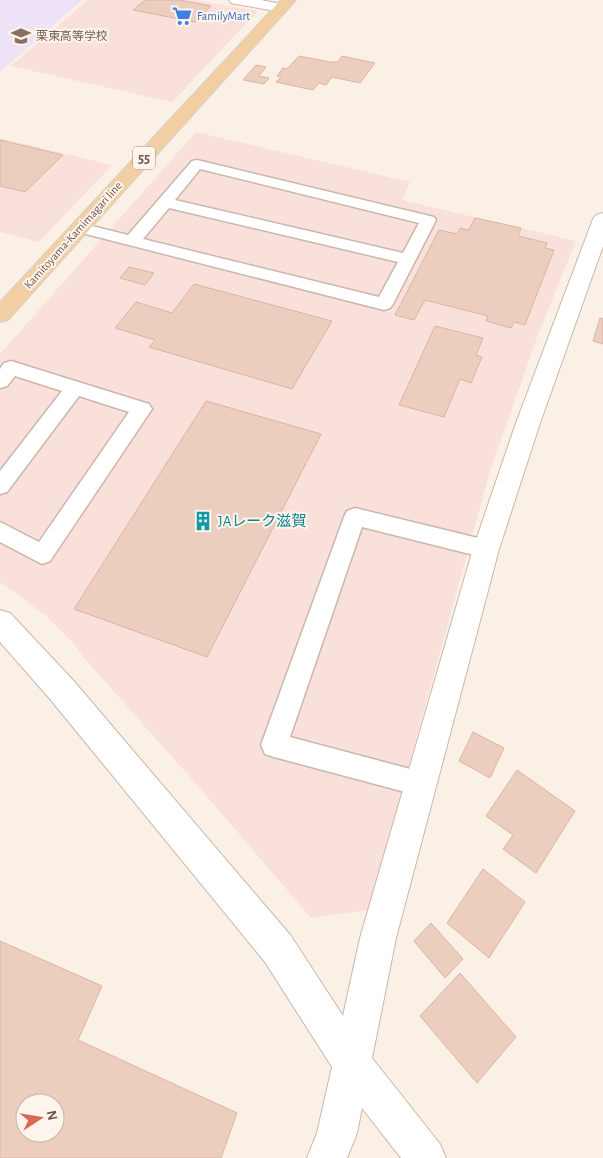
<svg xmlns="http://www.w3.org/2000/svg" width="603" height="1158" viewBox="0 0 603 1158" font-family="'Alegreya Sans','Noto Sans JP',sans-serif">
	<rect width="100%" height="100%" fill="#faf0e5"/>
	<path fill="#f9e0da" d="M88 0H194L258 11 172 102 11 66Z
		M196 132 410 182 402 200 576 241 536 340 490 471 369 910 311 918 197 785 85 659 74 644 45 615 0 582V354Z
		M0 138 112 165 39 242 0 232Z"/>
	<path fill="#ede2f6" d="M0 0H82L0 72Z"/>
	<path fill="#eccebf" stroke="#ddb3a1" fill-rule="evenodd" d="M145 0H180L211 6 195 22 133 10Z
		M299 56 330 62H338L342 56 375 63 360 83 332 77 326 85 319 83 313 90 276 82 281 77 277 76 283 68 287 69Z
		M256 65 266 67 259 76 269 78 264 84 243 80Z
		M0 140 63 155 25 192 0 186Z
		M475 218 521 228 518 236 547 243 545 248 554 250 525 325 514 322 511 328 486 321 488 316 425 300 414 320 395 315 439 230 457 234 460 228 469 230Z
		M129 267 154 273 145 285 120 278Z
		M194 284 332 321 292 389 149 347 155 340 115 328 136 302 172 313Z
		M600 318 603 319V344L593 341Z
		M435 326 483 338 476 355 482 357 471 383 460 379 444 417 399 405Z
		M206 401 321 434 207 657 74 609Z
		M473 732 504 748 490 778 459 761Z
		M517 770 575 811 536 873 503 849 513 835 486 816Z
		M483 869 525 902 489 958 447 923Z
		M431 923 463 959 445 978 414 941Z
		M0 941 102 986 78 1040 237 1113 221 1158H0ZM25 1103H55V1133H25Z
		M460 973 516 1037 477 1083 420 1016Z"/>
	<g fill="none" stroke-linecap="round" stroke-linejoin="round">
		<defs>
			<path id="service" d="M197 160 434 217 436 220 393 304 390 308 384 310 74 231 72 228 74 225 80 223 128 235 192 161ZM200 169 419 223 403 253 175 200ZM169 208 398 262 379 297 143 239Z
				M11 361 149 404 152 409 50 561 42 564 0 542V522L39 542 129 412 79 396 7 492 0 494V471L62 391 15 376 7 386 0 388V369L4 363Z
				M355 508 486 540 494 543 497 549 494 555 486 558 362 527 290 737 429 774 433 783 429 792 420 796 274 757 265 754 261 745 344 517 347 511Z"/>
			<path id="minor" d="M229 0H261L286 5 288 8 286 11 281 12 236 4 231 3Z
				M603 213V246L540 423 499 549 396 938 372 1058 440 1144 446 1158H401L362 1108 357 1133 347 1158H307L317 1133 332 1067 265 962 50 699 0 642V610L10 613 72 679 291 936 343 1016 360 938 473 549 516 423 593 219 596 215Z"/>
			<path id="primary" d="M281 0H296L8 320 0 322V302Z"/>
		</defs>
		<use href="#service" stroke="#cab7ac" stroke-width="3"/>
		<use href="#minor" stroke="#cab7ac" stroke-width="2"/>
		<use href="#primary" stroke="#d7d0cd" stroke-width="2"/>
		<use href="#service" fill="#fff" fill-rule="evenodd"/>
		<use href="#minor" fill="#fff" fill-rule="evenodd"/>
		<use href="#primary" fill="#f2cfa3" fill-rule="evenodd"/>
	</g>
	<defs>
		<symbol id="supermarket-bare" viewBox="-9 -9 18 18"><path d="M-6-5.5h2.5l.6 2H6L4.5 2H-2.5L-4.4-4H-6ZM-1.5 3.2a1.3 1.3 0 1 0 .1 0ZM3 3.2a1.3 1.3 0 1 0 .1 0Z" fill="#3f7fe0" stroke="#fdf4eb" stroke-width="2.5" paint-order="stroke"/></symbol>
		<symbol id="school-bare" viewBox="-9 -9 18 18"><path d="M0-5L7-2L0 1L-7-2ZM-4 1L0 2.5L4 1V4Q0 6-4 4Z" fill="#8d6e63" stroke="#fdf4eb" stroke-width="2.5" paint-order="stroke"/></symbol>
		<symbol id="building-bare" viewBox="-9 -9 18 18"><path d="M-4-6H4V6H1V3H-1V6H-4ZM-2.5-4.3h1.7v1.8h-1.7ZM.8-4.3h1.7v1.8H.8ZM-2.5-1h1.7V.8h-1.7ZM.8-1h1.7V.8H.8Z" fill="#0f9aa8" stroke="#fdf4eb" stroke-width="2.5" paint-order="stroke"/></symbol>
	</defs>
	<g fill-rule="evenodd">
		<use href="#supermarket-bare" x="168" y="2" width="28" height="28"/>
		<use href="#school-bare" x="7" y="22" width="28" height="28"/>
		<use href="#building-bare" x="189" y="507" width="28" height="28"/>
	</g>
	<g text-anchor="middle" stroke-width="4" stroke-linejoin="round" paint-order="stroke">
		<g font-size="12" fill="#366cbe" stroke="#fdf4eb" text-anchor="start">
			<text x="197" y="20">FamilyMart</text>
		</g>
		<g font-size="12" fill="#785e54" stroke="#fdf4eb" text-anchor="start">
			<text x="36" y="40">栗東高等学校</text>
		</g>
		<g font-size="12" fill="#70564d" stroke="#fdf4eb">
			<text transform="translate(73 235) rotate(-48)" y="4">Kamitoyama-Kamimagari line</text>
		</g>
		<rect fill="#fdf4eb" stroke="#9a857c" stroke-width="1" x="133" y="146.5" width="22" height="23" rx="4"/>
		<g font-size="14" font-weight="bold" fill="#70564d">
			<text x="144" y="163">55</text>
		</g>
		<g font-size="15" fill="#0d838f" stroke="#fdf4eb" text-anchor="start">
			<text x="218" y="526">JAレーク滋賀</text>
		</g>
	</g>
	<g transform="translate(40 1118) rotate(78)"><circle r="24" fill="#fdf4eb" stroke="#c5b5ac"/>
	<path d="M0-4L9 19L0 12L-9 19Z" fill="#d86856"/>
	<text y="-8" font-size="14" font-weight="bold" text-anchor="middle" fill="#70564d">N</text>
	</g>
</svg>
